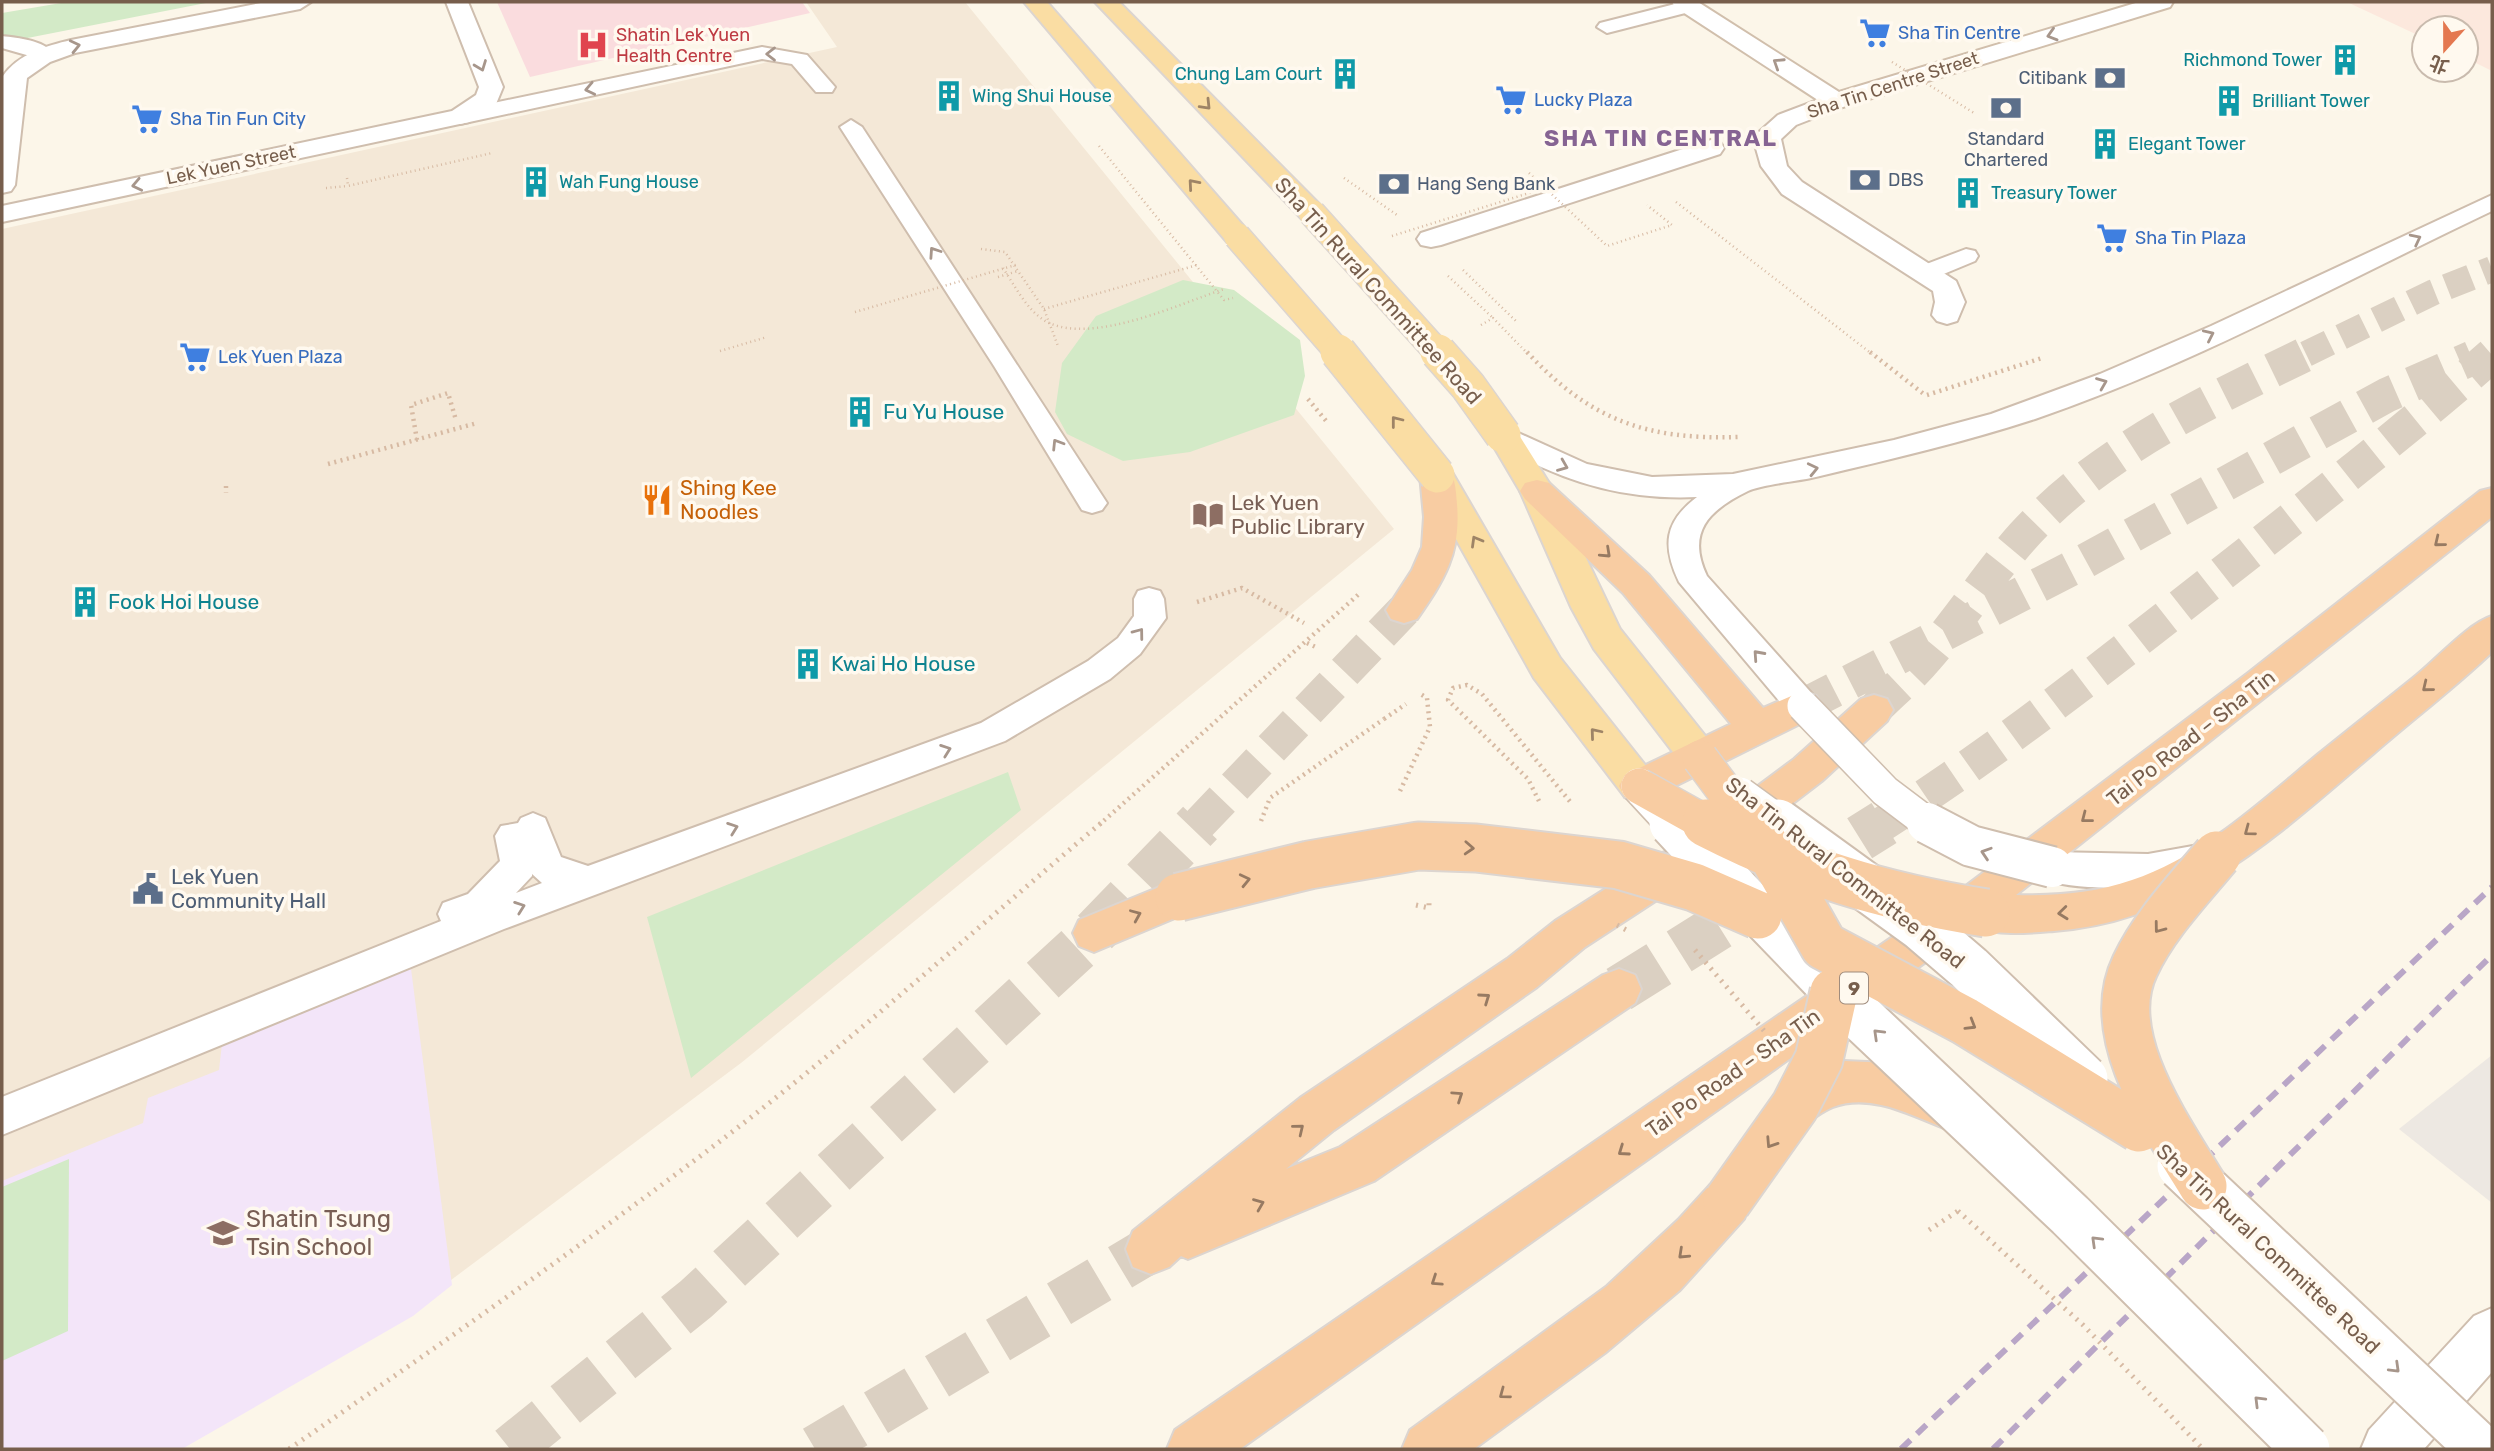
<svg xmlns="http://www.w3.org/2000/svg" width="2494" height="1451" viewBox="0 0 2494 1451" font-family="Rubik,'Noto Sans TC',sans-serif">
	<rect width="100%" height="100%" fill="#fcf6e9"/>
	<path fill="#f4e8d7" d="M806 2H965L1394 529 741 1063 431 1295 2 1449V229L837 47Z"/>
	<path fill="#fce8dd" d="M2347 2H2492V71L2466 58V28H2424V38Z"/>
	<path fill="#ede8e2" d="M2492 1055V1203L2399 1129Z"/>
	<path fill="#f3e5f9" d="M410 961 452 1285 413 1316 182 1449H2V1181L143 1123 148 1098 219 1070 223 1035Z"/>
	<path fill="#fadcde" d="M497 2H802L810 13 530 77Z"/>
	<path fill="#d3eac7" d="M67 2H211L2 43V13Z
		M1183 280 1234 290 1300 340 1305 376 1294 415 1190 452 1123 461 1067 434 1055 412 1062 363 1096 316Z
		M1008 772 1021 810 691 1078 647 917Z
		M69 1159 68 1331 2 1361V1187Z"/>
	<g fill="none" stroke-linecap="round" stroke-linejoin="round">
		<path stroke="#dbd0c2" stroke-width="26" stroke-dasharray="26 13" stroke-linecap="butt" d="M2306 354 2434 292 2492 269"/>
		<path stroke="#dbd0c2" stroke-width="35" stroke-dasharray="35 18" stroke-linecap="butt" d="M1803 706 2076 566 2387 395 2472 358
			M1874 710C1892 692 1911 676 1927 657 1961 618 1989 574 2023 536 2100 451 2209 401 2310 352
			M1198 825 1404 610
			M1881 825C1999 750 2110 662 2219 576 2311 504 2404 432 2492 355"/>
		<path stroke="#dbd0c2" stroke-width="47" stroke-dasharray="47 24" stroke-linecap="butt" d="M1619 989 1884 823
			M510 1449 696 1299 1094 933 1200 823
			M815 1449 1151 1249"/>
		<defs>
			<path id="service" d="M447 2H468L458 8Z
				M1683 2H1697L1700 6 1697 10 1607 33 1597 27 1600 23Z
				M2 36C19 38 43 40 54 54L44 60 2 48Z
				M762 47 807 55 835 87 832 92H816L792 64 762 59 460 124 449 117 460 110Z
				M851 120 862 127 1107 503 1102 510 1092 513 1082 510 994 366 840 127Z
				M2492 195V211C2342 282 2193 365 2035 419 1965 442 1892 459 1820 476 1802 481 1763 484 1748 491 1709 510 1686 532 1707 576L1815 697 1819 706 1815 715 1803 719 1791 715 1679 582C1662 546 1664 522 1697 497 1634 500 1575 486 1520 456 1509 451 1496 446 1489 435L1493 429 1503 426 1587 464 1652 477 1733 474 1894 440 1991 414 2100 374 2211 326Z
				M1966 249 1975 251 1978 256 1975 261 1934 278H1916L1913 273 1916 268Z
				M1149 588 1160 591 1164 599 1166 618 1140 654 1110 679 1005 741 504 929 2 1135V1097L441 921 438 914 443 903 468 894 500 861 495 836 501 826 518 823 521 818 533 813 545 818 561 857 588 866 981 723 1088 661 1118 638 1134 616V599L1138 591ZM532 874 542 883 516 893 532 876Z
				M2204 844 2217 848 2222 859 2217 870C2168 887 2088 895 2039 878L2034 867 2039 856 2052 852 2148 854Z"/>
			<path id="pedestrian" d="M1711 140 1720 142 1724 148 1720 154 1441 245 1431 247 1421 245 1417 239 1421 233Z"/>
			<path id="minor" d="M266 2H311L300 9 75 53 50 62 27 78 15 185 11 191 2 193 3 76C18 54 46 46 71 40Z
				M446 2H468L503 87 496 104 469 122 2 222V206L452 111 476 95 479 87Z
				M1836 93 1845 96 1849 101 1845 106 1796 125 1781 139 1787 166 1802 182 1956 281 1965 302 1957 321 1947 324 1937 321 1932 315 1935 302 1933 291 1782 194 1761 166 1755 145 1759 132 1778 115Z
				M2492 1308V1372L2424 1449H2361L2369 1430 2474 1316Z"/>
			<path id="tertiary" d="M1758 896 1773 902 1850 978 1856 992 1850 1006 1834 1012 1818 1006 1743 928 1737 915 1743 902Z"/>
			<path id="secondary" d="M1672 2H1698L1839 92 2139 2H2173L2170 7 1836 109 1827 106 1675 7Z"/>
			<path id="primary" d="M1024 2H1047L1247 230 1251 236 1247 242 1237 244 1227 242Z
				M1095 2H1119L1322 207 1326 213 1322 219H1302Z
				M1503 424 1514 427 1554 491 1620 629 1714 747 1720 758 1714 769 1700 774 1686 769 1594 649 1571 607 1520 491 1487 435 1492 427Z
				M1437 464 1449 467 1560 658 1653 775 1659 786 1653 797 1639 802 1625 797 1534 678 1420 475 1425 467Z"/>
			<path id="trunk" d="M1437 464 1449 467C1455 478 1456 491 1457 504 1461 554 1444 580 1417 619L1404 623 1391 619 1386 610 1412 570 1422 547 1424 517 1420 475 1425 467Z
				M1537 480 1549 483 1649 575 1763 708 1803 691 1816 696 1822 706 1816 716 1653 797 1639 802 1625 797 1619 786 1625 775 1731 724 1623 593 1525 499 1520 491 1525 483Z
				M2492 488V517L2016 895C2055 896 2096 893 2132 880 2202 857 2262 801 2317 755 2349 729 2381 704 2413 678 2435 661 2467 624 2492 616L2490 654C2453 689 2412 720 2373 754 2275 837 2188 921 2054 931 2028 933 1999 936 1975 927L1240 1449H1167L1175 1430 1955 894 2248 673 2480 491Z
				M1874 695 1887 699 1893 710 1887 721 1822 781 1744 841 1730 846 1716 841 1710 829 1716 817 1794 759 1861 699Z
				M1677 847 1692 853 1698 865 1692 877 1585 947 1537 987 1334 1130 1286 1169 1340 1147 1603 975 1619 969 1635 975 1641 989 1635 1003 1374 1181 1188 1259 1181 1256 1169 1267 1151 1274 1133 1267 1126 1249 1133 1231 1300 1098 1507 959 1555 921 1662 853Z
				M1179 879 1194 884 1200 897 1194 910 1094 952 1079 946 1073 933 1079 920Z
				M1844 1061 1890 1063 1966 1092 1972 1108 1966 1124 1949 1130C1914 1117 1872 1092 1833 1107 1820 1112 1809 1123 1795 1128L1778 1122 1772 1106C1784 1077 1815 1067 1844 1061Z
				M1727 1178 1744 1185 1751 1202 1744 1219 1680 1290 1605 1353 1474 1449H1402L1410 1430 1607 1286 1678 1220 1710 1185Z"/>
		</defs>
		<use href="#service" stroke="#cfbeae" stroke-width="4"/>
		<use href="#pedestrian" stroke="#cfbeae" stroke-width="4"/>
		<use href="#minor" stroke="#cfbeae" stroke-width="4"/>
		<use href="#tertiary" stroke="#cfbeae" stroke-width="4"/>
		<use href="#secondary" stroke="#d1bfac" stroke-width="4"/>
		<use href="#primary" stroke="#dcd5d0" stroke-width="4"/>
		<use href="#trunk" stroke="#dcd5d0" stroke-width="4"/>
		<path stroke="#d7baa3" stroke-width="2.5" stroke-dasharray="1 3.5" stroke-linecap="butt" d="M1099 146 1224 300 1233 298
			M347 178 348 186 492 153
			M1344 178 1397 215
			M326 188 348 186
			M1676 202 1872 354
			M981 249 1005 252 1044 309 1058 346
			M1463 270 1518 323
			M1448 276 1493 318
			M998 277 1018 271
			M1044 309 1197 265
			M1481 325 1493 318 1528 354
			M720 351 767 337"/>
		<path stroke="#d7baa3" stroke-width="4.5" stroke-dasharray="2 4.5" stroke-linecap="butt" d="M1527 352C1590 420 1646 440 1738 437
			M1870 352 1925 395
			M1927 395 2042 358
			M1308 399 1327 422
			M417 440 411 405 448 393 456 420
			M328 464 477 423
			M226 486V493
			M1197 602 1242 588 1304 623
			M1307 643 1318 648
			M1384 719 1406 704
			M1400 791 1430 727 1427 698 1419 693
			M1099 825 1359 594"/>
		<path stroke="#d7baa3" stroke-width="5" stroke-dasharray="2 6" stroke-linecap="butt" d="M1416 905 1429 908V901
			M1929 1230 1958 1211
			M289 1449C431 1351 573 1252 711 1148 846 1046 972 932 1101 823"/>
		<use href="#service" fill="#fff" fill-rule="evenodd"/>
		<use href="#pedestrian" fill="#fff" fill-rule="evenodd"/>
		<use href="#minor" fill="#fff" fill-rule="evenodd"/>
		<use href="#tertiary" fill="#fff" fill-rule="evenodd"/>
		<use href="#secondary" fill="#fff" fill-rule="evenodd"/>
		<use href="#primary" fill="#fadda3" fill-rule="evenodd"/>
		<use href="#trunk" fill="#f8cca2" fill-rule="evenodd"/>
		<path stroke="#b9a6c7" stroke-width="6" stroke-dasharray="13 9" stroke-linecap="butt" d="M1901 1449 2492 887
			M1993 1449 2492 955"/>
		<defs>
			<path id="service-bridge-far1" d="M1803 706 1885 791 1930 825"/>
			<path id="service-bridge" d="M1927 823 1971 846 2052 867"/>
			<path id="tertiary-bridge-far1" d="M1639 786 1675 825
				M1740 795 1781 825"/>
			<path id="tertiary-bridge" d="M1673 823 1752 908
				M1778 823 1920 926 1969 968 2084 1079
				M1834 992 2070 1215 2306 1449
				M2181 1166 2481 1449"/>
			<path id="primary-bridge-far1" d="M1312 213 1439 354
				M1237 236 1340 354"/>
			<path id="primary-bridge" d="M1338 352 1437 475
				M1438 352 1468 386 1503 435"/>
			<path id="trunk-bridge-far1" d="M1700 758 1750 825
				M1639 786 1709 825"/>
			<path id="trunk-bridge" d="M1706 823C1802 872 1880 896 1986 913
				M1748 823 1773 856 1824 946 1965 1021 2139 1128
				M1179 897 1309 865 1418 846 1476 848 1619 865 1694 887 1758 915
				M2203 1186C2168 1128 2101 1036 2135 966 2154 925 2188 890 2217 855
				M1727 1202 1795 1106 1819 1059 1834 992"/>
		</defs>
		<use href="#service-bridge-far1" stroke="#cfbeae" stroke-width="34" stroke-linecap="butt"/>
		<use href="#service-bridge" stroke="#cfbeae" stroke-width="44" stroke-linecap="butt"/>
		<use href="#tertiary-bridge-far1" stroke="#cfbeae" stroke-width="38" stroke-linecap="butt"/>
		<use href="#tertiary-bridge" stroke="#cfbeae" stroke-width="51" stroke-linecap="butt"/>
		<use href="#primary-bridge-far1" stroke="#dcd5d0" stroke-width="29" stroke-linecap="butt"/>
		<use href="#primary-bridge" stroke="#dcd5d0" stroke-width="38" stroke-linecap="butt"/>
		<use href="#trunk-bridge-far1" stroke="#dcd5d0" stroke-width="38" stroke-linecap="butt"/>
		<use href="#trunk-bridge" stroke="#dcd5d0" stroke-width="51" stroke-linecap="butt"/>
		<path stroke="#d7baa3" stroke-width="2.5" stroke-dasharray="1 3.5" stroke-linecap="butt" d="M1892 62 1974 113
			M1529 173 1607 246 1672 225 1647 205
			M1392 236 1545 188
			M1003 268C1015 286 1027 311 1047 322 1093 345 1179 304 1224 289
			M855 312 1019 264"/>
		<path stroke="#d7baa3" stroke-width="4.5" stroke-dasharray="2 4.5" stroke-linecap="butt" d="M1539 801 1528 779 1448 700 1453 688 1467 685 1482 694 1572 804
			M1261 821 1270 798 1384 719"/>
		<path stroke="#d7baa3" stroke-width="5" stroke-dasharray="2 6" stroke-linecap="butt" d="M1617 925 1630 932
			M1695 950 1766 1033
			M1958 1211 2083 1325 2203 1449"/>
		<use href="#service-bridge-far1" stroke="#fff" stroke-width="31"/>
		<use href="#service-bridge" stroke="#fff" stroke-width="40"/>
		<use href="#tertiary-bridge-far1" stroke="#fff" stroke-width="35"/>
		<use href="#tertiary-bridge" stroke="#fff" stroke-width="47"/>
		<use href="#primary-bridge-far1" stroke="#fadda3" stroke-width="26"/>
		<use href="#primary-bridge" stroke="#fadda3" stroke-width="35"/>
		<use href="#trunk-bridge-far1" stroke="#f8cca2" stroke-width="35"/>
		<use href="#trunk-bridge" stroke="#f8cca2" stroke-width="47"/>
	</g>
	<defs><path id="oneway-chevron" d="M-2-3.5L2.5 0L-2 3.5" fill="none" stroke-width="1.6" stroke-linecap="round" stroke-linejoin="round" transform="scale(1.75)"/></defs>
	<g stroke="#a7968b">
		<use href="#oneway-chevron" transform="translate(2052 35) rotate(163)"/>
		<use href="#oneway-chevron" transform="translate(75 46) rotate(-13)"/>
		<use href="#oneway-chevron" transform="translate(771 54) rotate(-180)"/>
		<use href="#oneway-chevron" transform="translate(1778 63) rotate(-147)"/>
		<use href="#oneway-chevron" transform="translate(481 66) rotate(69)"/>
		<use href="#oneway-chevron" transform="translate(590 89) rotate(168)"/>
		<use href="#oneway-chevron" transform="translate(137 185) rotate(168)"/>
		<use href="#oneway-chevron" transform="translate(2416 239) rotate(-27)"/>
		<use href="#oneway-chevron" transform="translate(934 252) rotate(-124)"/>
		<use href="#oneway-chevron" transform="translate(2209 335) rotate(-25)"/>
		<use href="#oneway-chevron" transform="translate(2102 383) rotate(-22)"/>
		<use href="#oneway-chevron" transform="translate(1057 444) rotate(-122)"/>
		<use href="#oneway-chevron" transform="translate(1563 466) rotate(22)"/>
		<use href="#oneway-chevron" transform="translate(1813 469) rotate(-13)"/>
		<use href="#oneway-chevron" transform="translate(1139 633) rotate(-53)"/>
		<use href="#oneway-chevron" transform="translate(1758 655) rotate(-132)"/>
		<use href="#oneway-chevron" transform="translate(946 750) rotate(-20)"/>
		<use href="#oneway-chevron" transform="translate(733 828) rotate(-20)"/>
		<use href="#oneway-chevron" transform="translate(1986 853) rotate(-162)"/>
		<use href="#oneway-chevron" transform="translate(520 907) rotate(-20)"/>
		<use href="#oneway-chevron" transform="translate(1878 1034) rotate(-136)"/>
		<use href="#oneway-chevron" transform="translate(2096 1241) rotate(-136)"/>
		<use href="#oneway-chevron" transform="translate(2395 1368) rotate(44)"/>
		<use href="#oneway-chevron" transform="translate(2259 1401) rotate(-135)"/>
	</g>
	<g stroke="#9e8466">
		<use href="#oneway-chevron" transform="translate(1206 105) rotate(46)"/>
		<use href="#oneway-chevron" transform="translate(1193 184) rotate(-131)"/>
		<use href="#oneway-chevron" transform="translate(1396 421) rotate(-128)"/>
		<use href="#oneway-chevron" transform="translate(1476 541) rotate(-120)"/>
		<use href="#oneway-chevron" transform="translate(1595 733) rotate(-130)"/>
	</g>
	<g stroke="#977a62">
		<use href="#oneway-chevron" transform="translate(2439 542) rotate(141)"/>
		<use href="#oneway-chevron" transform="translate(1606 553) rotate(43)"/>
		<use href="#oneway-chevron" transform="translate(2427 687) rotate(141)"/>
		<use href="#oneway-chevron" transform="translate(2086 818) rotate(142)"/>
		<use href="#oneway-chevron" transform="translate(2249 831) rotate(143)"/>
		<use href="#oneway-chevron" transform="translate(1469 848) rotate(3)"/>
		<use href="#oneway-chevron" transform="translate(1245 880) rotate(-13)"/>
		<use href="#oneway-chevron" transform="translate(2063 913) rotate(174)"/>
		<use href="#oneway-chevron" transform="translate(1136 915) rotate(-23)"/>
		<use href="#oneway-chevron" transform="translate(2159 928) rotate(127)"/>
		<use href="#oneway-chevron" transform="translate(1485 998) rotate(-35)"/>
		<use href="#oneway-chevron" transform="translate(1971 1025) rotate(31)"/>
		<use href="#oneway-chevron" transform="translate(1458 1096) rotate(-34)"/>
		<use href="#oneway-chevron" transform="translate(1299 1129) rotate(-39)"/>
		<use href="#oneway-chevron" transform="translate(1771 1143) rotate(123)"/>
		<use href="#oneway-chevron" transform="translate(1623 1151) rotate(145)"/>
		<use href="#oneway-chevron" transform="translate(1259 1204) rotate(-22)"/>
		<use href="#oneway-chevron" transform="translate(1683 1254) rotate(137)"/>
		<use href="#oneway-chevron" transform="translate(1436 1281) rotate(146)"/>
		<use href="#oneway-chevron" transform="translate(1504 1394) rotate(143)"/>
	</g>
	<defs>
		<symbol id="supermarket-bare" viewBox="-9 -9 18 18"><path d="M-6-5.5h2.5l.6 2H6L4.5 2H-2.5L-4.4-4H-6ZM-1.5 3.2a1.3 1.3 0 1 0 .1 0ZM3 3.2a1.3 1.3 0 1 0 .1 0Z" fill="#3f7fe0" stroke="#fff9ef" stroke-width="2.5" paint-order="stroke"/></symbol>
		<symbol id="hospital-bare" viewBox="-9 -9 18 18"><path d="M-5-5h3v3.5h4V-5h3V5h-3V1.5h-4V5h-3Z" fill="#e0444e" stroke="#fff9ef" stroke-width="2.5" paint-order="stroke"/></symbol>
		<symbol id="building-bare" viewBox="-9 -9 18 18"><path d="M-4-6H4V6H1V3H-1V6H-4ZM-2.5-4.3h1.7v1.8h-1.7ZM.8-4.3h1.7v1.8H.8ZM-2.5-1h1.7V.8h-1.7ZM.8-1h1.7V.8H.8Z" fill="#0f9aa8" stroke="#fff9ef" stroke-width="2.5" paint-order="stroke"/></symbol>
		<symbol id="bank-bare" viewBox="-9 -9 18 18"><path d="M-6-4H6V4H-6ZM0-2.3a2.3 2.3 0 1 0 0 4.6a2.3 2.3 0 1 0 0-4.6Z" fill="#5c6f8a" stroke="#fff9ef" stroke-width="2.5" paint-order="stroke"/></symbol>
		<symbol id="restaurant-bare" viewBox="-9 -9 18 18"><path d="M-5-6h1v4h1v-4h1v4h1v-4h1v5L-1.5 .5V6h-2V.5L-5-1ZM5-6V6H3V1.5H1.5Q1.5-4 5-6Z" fill="#e8710a" stroke="#fff9ef" stroke-width="2.5" paint-order="stroke"/></symbol>
		<symbol id="library-bare" viewBox="-9 -9 18 18"><path d="M-6-4Q-3-5.5-.7-3.5V5Q-3 3-6 4ZM6-4Q3-5.5 .7-3.5V5Q3 3 6 4Z" fill="#8d6e63" stroke="#fff9ef" stroke-width="2.5" paint-order="stroke"/></symbol>
		<symbol id="civic-bare" viewBox="-9 -9 18 18"><path d="M-.6-6.5H3V-4.5H.6V-3L4-1V1h2V6H-6V1h2V-1L-.6-3ZM-1.2 2.5V6h2.4V2.5Z" fill="#5c6f8a" stroke="#fff9ef" stroke-width="2.5" paint-order="stroke"/></symbol>
		<symbol id="school-bare" viewBox="-9 -9 18 18"><path d="M0-5L7-2L0 1L-7-2ZM-4 1L0 2.5L4 1V4Q0 6-4 4Z" fill="#8d6e63" stroke="#fff9ef" stroke-width="2.5" paint-order="stroke"/></symbol>
	</defs>
	<g fill-rule="evenodd">
		<use href="#supermarket-bare" x="1853" y="11" width="44" height="44"/>
		<use href="#hospital-bare" x="571" y="23" width="44" height="44"/>
		<use href="#building-bare" x="2323" y="38" width="44" height="44"/>
		<use href="#building-bare" x="1323" y="52" width="44" height="44"/>
		<use href="#bank-bare" x="2088" y="56" width="44" height="44"/>
		<use href="#building-bare" x="927" y="74" width="44" height="44"/>
		<use href="#supermarket-bare" x="1489" y="78" width="44" height="44"/>
		<use href="#building-bare" x="2207" y="79" width="44" height="44"/>
		<use href="#bank-bare" x="1984" y="86" width="44" height="44"/>
		<use href="#supermarket-bare" x="125" y="97" width="44" height="44"/>
		<use href="#building-bare" x="2083" y="122" width="44" height="44"/>
		<use href="#bank-bare" x="1843" y="158" width="44" height="44"/>
		<use href="#building-bare" x="514" y="160" width="44" height="44"/>
		<use href="#bank-bare" x="1372" y="162" width="44" height="44"/>
		<use href="#building-bare" x="1946" y="171" width="44" height="44"/>
		<use href="#supermarket-bare" x="2090" y="216" width="44" height="44"/>
		<use href="#supermarket-bare" x="173" y="335" width="44" height="44"/>
		<use href="#building-bare" x="838" y="390" width="44" height="44"/>
		<use href="#restaurant-bare" x="635" y="478" width="44" height="44"/>
		<use href="#library-bare" x="1186" y="493" width="44" height="44"/>
		<use href="#building-bare" x="63" y="580" width="44" height="44"/>
		<use href="#building-bare" x="786" y="642" width="44" height="44"/>
		<use href="#civic-bare" x="126" y="867" width="44" height="44"/>
		<use href="#school-bare" x="201" y="1211" width="44" height="44"/>
	</g>
	<g text-anchor="middle" stroke-width="7" stroke-linejoin="round" paint-order="stroke">
		<g font-size="18" fill="#366cbe" stroke="#fff9ef" text-anchor="start">
			<text x="1898" y="39">Sha Tin Centre</text>
			<text x="1534" y="106">Lucky Plaza</text>
			<text x="170" y="125">Sha Tin Fun City</text>
			<text x="2135" y="244">Sha Tin Plaza</text>
			<text x="218" y="363">Lek Yuen Plaza</text>
		</g>
		<g font-size="18" fill="#be3a42" stroke="#fff9ef" text-anchor="start">
			<text x="616" y="41">Shatin Lek Yuen<tspan x="616" dy="21">Health Centre</tspan></text>
		</g>
		<g font-size="18" fill="#0d838f" stroke="#fff9ef" text-anchor="start">
			<text x="2322" y="66" text-anchor="end">Richmond Tower</text>
			<text x="1322" y="80" text-anchor="end">Chung Lam Court</text>
			<text x="972" y="102">Wing Shui House</text>
			<text x="2252" y="107">Brilliant Tower</text>
			<text x="2128" y="150">Elegant Tower</text>
			<text x="559" y="188">Wah Fung House</text>
			<text x="1991" y="199">Treasury Tower</text>
		</g>
		<g font-size="18" fill="#4e5e75" stroke="#fff9ef" text-anchor="start">
			<text x="2087" y="84" text-anchor="end">Citibank</text>
			<text x="2006" y="145" text-anchor="middle">Standard<tspan x="2006" dy="21">Chartered</tspan></text>
			<text x="1888" y="186">DBS</text>
			<text x="1417" y="190">Hang Seng Bank</text>
		</g>
		<g font-size="18" fill="#775e4c" stroke="#fff9ef">
			<text transform="translate(1893 85) rotate(-18)" y="6">Sha Tin Centre Street</text>
			<text transform="translate(231 165) rotate(-12)" y="6">Lek Yuen Street</text>
		</g>
		<rect fill="#fff9ef" stroke="#a08c7d" stroke-width="2" x="1840" y="972.5" width="28" height="31" rx="5"/>
		<g font-size="19" font-weight="bold" fill="#775e4c">
			<text x="1854" y="995">9</text>
		</g>
		<g font-size="21" fill="#775e4c" stroke="#fff9ef">
			<text transform="translate(1378 291) rotate(48)" y="7">Sha Tin Rural Committee Road</text>
			<text transform="translate(2191 738) rotate(-38)" y="7">Tai Po Road – Sha Tin</text>
			<text transform="translate(1845 873) rotate(38)" y="7">Sha Tin Rural Committee Road</text>
			<text transform="translate(1733 1073) rotate(-35)" y="7">Tai Po Road – Sha Tin</text>
			<text transform="translate(2268 1249) rotate(43)" y="7">Sha Tin Rural Committee Road</text>
		</g>
		<g font-size="21" fill="#0d838f" stroke="#fff9ef" text-anchor="start">
			<text x="883" y="419">Fu Yu House</text>
			<text x="108" y="609">Fook Hoi House</text>
			<text x="831" y="671">Kwai Ho House</text>
		</g>
		<g font-size="21" fill="#c56008" stroke="#fff9ef" text-anchor="start">
			<text x="680" y="495">Shing Kee<tspan x="680" dy="24">Noodles</tspan></text>
		</g>
		<g font-size="21" fill="#785e54" stroke="#fff9ef" text-anchor="start">
			<text x="1231" y="510">Lek Yuen<tspan x="1231" dy="24">Public Library</tspan></text>
		</g>
		<g font-size="21" fill="#4e5e75" stroke="#fff9ef" text-anchor="start">
			<text x="171" y="884">Lek Yuen<tspan x="171" dy="24">Community Hall</tspan></text>
		</g>
		<g font-size="23" font-weight="bold" letter-spacing="2" fill="#866493" stroke="#fff9ef">
			<text x="1661" y="146">SHA TIN CENTRAL</text>
		</g>
		<g font-size="24" fill="#785e54" stroke="#fff9ef" text-anchor="start">
			<text x="246" y="1227">Shatin Tsung<tspan x="246" dy="28">Tsin School</tspan></text>
		</g>
	</g>
	<rect width="2494" height="1451" fill="none" stroke="#775e4c" stroke-width="7"/>
	<g transform="translate(2445 49) rotate(201)"><circle r="33" fill="#fff9ef" stroke="#c9bbae" stroke-width="2"/>
	<path d="M0-5L12 26L0 18L-12 26Z" fill="#e47850"/>
	<text y="-10" font-size="19" font-weight="bold" text-anchor="middle" fill="#775e4c">北</text>
	</g>
</svg>
